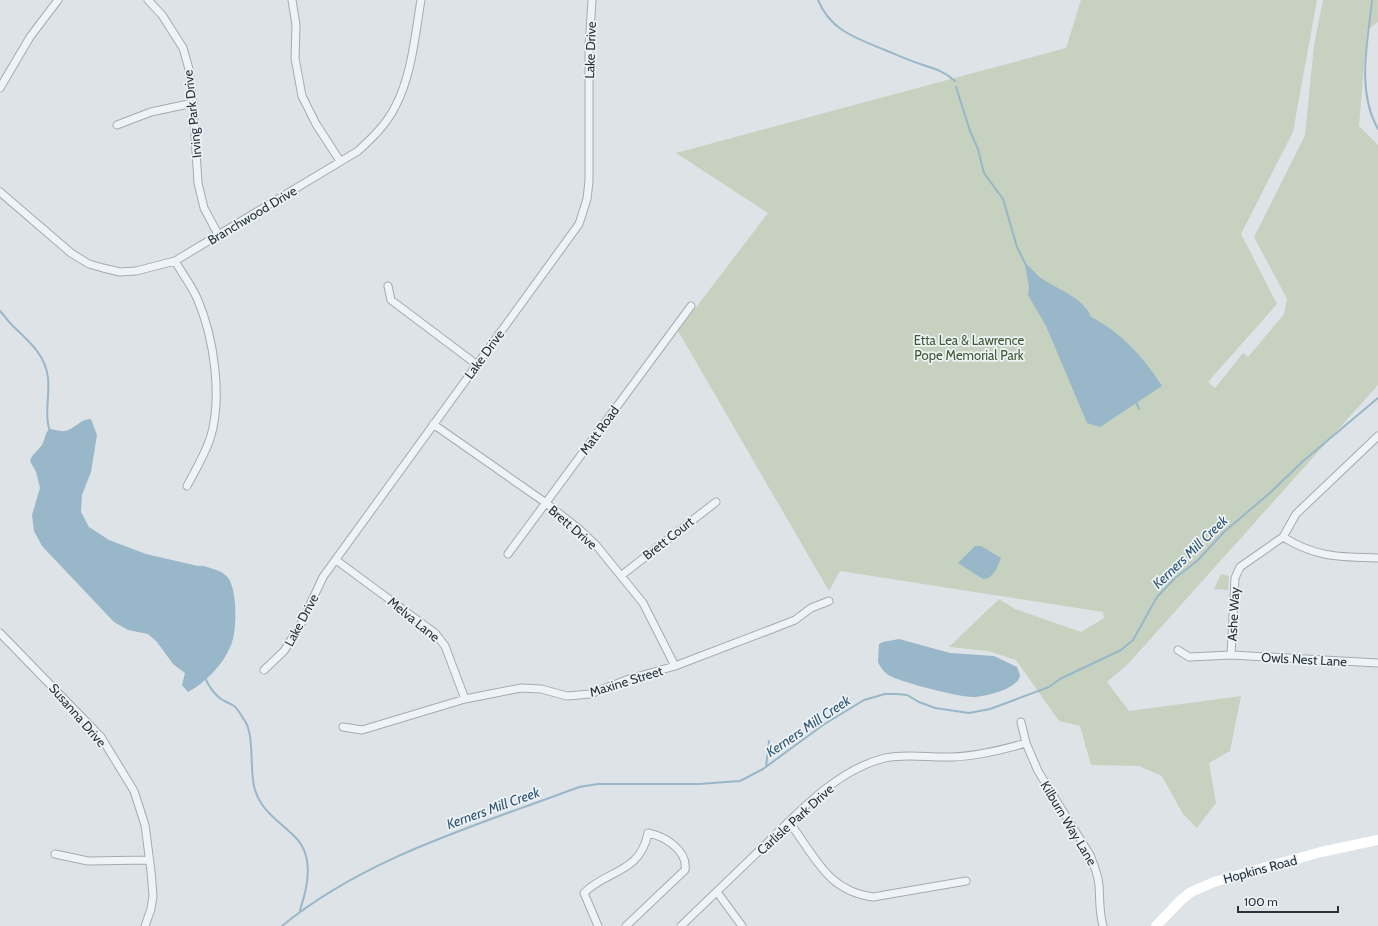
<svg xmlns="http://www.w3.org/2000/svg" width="1378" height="926" viewBox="0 0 1378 926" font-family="Cabin,sans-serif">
	<rect width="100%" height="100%" fill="#dee3e8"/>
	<path fill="#c6d2bf" d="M1081 0H1317L1293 132 1241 234 1277 304 1208 382 1215 388 1243 353 1248 357 1284 314 1287 299 1254 237 1305 135 1314 45 1323 0H1378V22L1367 30 1359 126 1378 145V385L1128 664 1107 682 1129 711 1241 696 1230 751 1209 763 1216 803 1197 828 1183 814 1162 776 1139 766 1091 765 1080 726 1059 721 1016 660 988 651 949 647 999 599 1015 609 1081 632 1104 618 1103 612 840 571 829 591 678 331 768 213 676 153 1066 48Z
		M1221 574 1229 576 1228 590 1214 589Z"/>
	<path fill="#98b7c8" d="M1025 264C1033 268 1036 276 1044 280 1059 290 1084 298 1091 317 1120 331 1145 359 1162 386L1100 427 1087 423 1046 326 1028 295 1029 287Z
		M91 419 97 435 91 472 82 495 81 512 89 527 109 540 146 554 198 566C203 565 207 567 213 569 220 571 227 574 230 581 237 595 237 631 231 645 223 665 206 682 188 692L182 685 185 673 173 664 157 642 148 634 128 630 114 622 42 546 34 531 32 515 40 488 36 472 30 461C32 453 39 451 43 443 45 438 45 434 49 429 54 429 60 432 65 431 75 429 80 419 91 419Z
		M975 546H981L1001 558 996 570 989 578 983 579 958 563Z
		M899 639 950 653 994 656 1017 667 1020 675 1019 679C1012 690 986 696 974 697 962 698 895 681 887 674 883 671 880 666 878 662L879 644 883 642Z"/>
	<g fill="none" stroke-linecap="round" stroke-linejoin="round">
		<path stroke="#98b7c8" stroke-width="2" d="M818 0C831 31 856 38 885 50 897 55 910 61 923 65 936 69 945 72 955 81
			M1372 0C1368 41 1356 91 1378 129
			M956 87 970 131 978 149 984 173 1003 199 1017 247 1026 265
			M0 311C5 316 9 323 14 327 29 341 46 356 48 378 50 393 44 417 50 431
			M1135 400 1139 409
			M205 677C207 684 215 695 221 699 225 702 230 703 234 706 239 710 242 717 245 721 255 737 249 772 255 790 262 812 279 821 294 836 315 855 308 887 300 910
			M766 767 769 741
			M282 926C368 856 476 826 579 787L598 784H699L740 781 763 769 823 725 864 700 885 694H897L907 695 919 702 935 708 969 713 990 709 1049 687 1060 679 1121 650 1133 640 1157 597 1175 578 1197 561 1224 532 1271 492 1302 462 1378 398"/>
		<defs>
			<path id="minor" d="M148 0 162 15 183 48 189 69 193 103 198 183 204 208 219 236
				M292 0 296 25 295 58 302 96 316 124 340 161
				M0 88 30 37 58 0
				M117 125 151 112 193 103
				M0 192 71 253 89 264 103 268 120 272 136 271 175 261 358 151C372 138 386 125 395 107 412 75 415 35 421 0
				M175 261C182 273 191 285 197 298 214 337 223 398 210 439 204 456 195 471 187 486
				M388 286 391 300 476 364
				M433 424 546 503 579 529 596 545 643 603 675 666
				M1283 537C1317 558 1340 557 1378 558
				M508 554 691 306
				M336 560 435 633 445 646 465 699
				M622 575 716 502
				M0 633 101 737 134 791 145 825 151 871 153 896 151 909 145 926
				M1178 650 1189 657 1231 655 1235 578 1240 567 1283 537 1296 514 1378 436
				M1231 655 1378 663
				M264 670 284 651 301 624 323 577 579 224 587 199 589 181V48L592 0
				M1021 722 1026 743 1038 771 1090 855C1094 865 1098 874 1099 885 1100 900 1099 912 1103 926
				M343 727 362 730 465 699 521 688 541 689 567 696 590 694 629 679 675 666 772 629 795 620 811 608 829 601
				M789 822C815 856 827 891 873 897L966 881
				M55 854 88 861 149 860
				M717 892 742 926
				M598 926 584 893C606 870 640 874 648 833 664 836 688 850 685 870L626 926
				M681 926C708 900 735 874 762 848 797 814 836 770 885 758 907 753 930 758 952 757 977 756 1002 750 1026 743"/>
		</defs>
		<use href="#minor" stroke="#a3abb2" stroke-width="9"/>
		<use href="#minor" stroke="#f0f3f6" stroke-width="7"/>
		<path stroke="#fff" stroke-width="10" d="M1156 926 1181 900 1191 892 1214 882 1321 852 1378 840"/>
	</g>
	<g text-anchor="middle" stroke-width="3.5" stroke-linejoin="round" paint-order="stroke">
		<g font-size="13" fill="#27333f" stroke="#edf2f5">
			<text transform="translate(590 50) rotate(-88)" y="5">Lake Drive</text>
			<text transform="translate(192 114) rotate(-96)" y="5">Irving Park Drive</text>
			<text transform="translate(252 215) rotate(-31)" y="5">Branchwood Drive</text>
			<text transform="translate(484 354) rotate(-54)" y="5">Lake Drive</text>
			<text transform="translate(599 430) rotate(-54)" y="5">Matt Road</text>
			<text transform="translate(573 527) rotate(41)" y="5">Brett Drive</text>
			<text transform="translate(668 538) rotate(-38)" y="5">Brett Court</text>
			<text transform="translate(1233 614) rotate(-87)" y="5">Ashe Way</text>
			<text transform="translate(414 619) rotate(39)" y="5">Melva Lane</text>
			<text transform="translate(301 620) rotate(-62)" y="5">Lake Drive</text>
			<text transform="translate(1304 659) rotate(3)" y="5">Owls Nest Lane</text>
			<text transform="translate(626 681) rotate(-17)" y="5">Maxine Street</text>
			<text transform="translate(78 715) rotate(49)" y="5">Susanna Drive</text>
			<text transform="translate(795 819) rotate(-42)" y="5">Carlisle Park Drive</text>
			<text transform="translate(1069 823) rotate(59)" y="5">Kilburn Way Lane</text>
			<text transform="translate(1260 869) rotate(-15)" y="5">Hopkins Road</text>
		</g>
		<g font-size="13" fill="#415a34" stroke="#edf2f5">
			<text x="969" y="345">Etta Lea &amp; Lawrence<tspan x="969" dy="15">Pope Memorial Park</tspan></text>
		</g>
		<g font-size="14" font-style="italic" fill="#315873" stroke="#edf2f5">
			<text transform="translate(1190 552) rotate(-44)" y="5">Kerners Mill Creek</text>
			<text transform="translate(808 726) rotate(-34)" y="5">Kerners Mill Creek</text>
			<text transform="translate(493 808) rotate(-20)" y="5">Kerners Mill Creek</text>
		</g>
	</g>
	<path d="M1238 906v6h100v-6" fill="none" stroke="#27333f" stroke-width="2"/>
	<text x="1244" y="906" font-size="12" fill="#27333f" stroke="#edf2f5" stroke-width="3" paint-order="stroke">100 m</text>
</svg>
